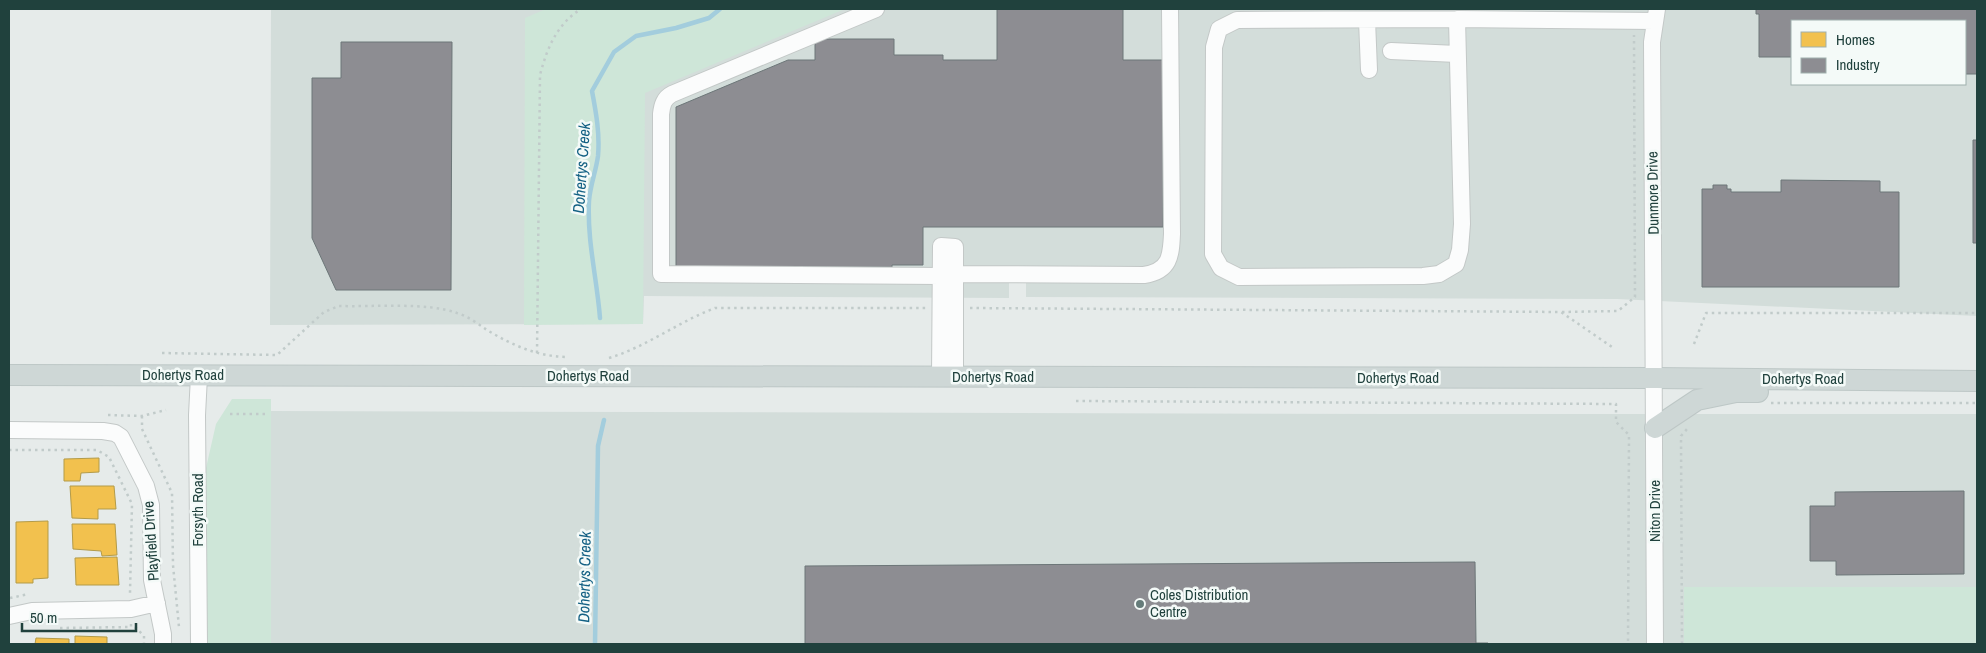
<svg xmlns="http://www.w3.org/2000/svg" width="1986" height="653" viewBox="0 0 1986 653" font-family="'Archivo Narrow',sans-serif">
	<rect width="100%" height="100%" fill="#e6ebea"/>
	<path fill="#d3ddda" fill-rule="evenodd" d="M271 9H1977V316L1617 299 1026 297V282H1009V298L644 296 643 324 270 325ZM1792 21H1965V84H1792Z
		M271 411 1389 414H1977V644H271Z"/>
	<path fill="#cee6d8" d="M546 9H845L645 93 643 324 524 325 525 18Z
		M232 399H271V644H206V468L216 424Z
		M1684 587H1977V644H1684Z"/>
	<path fill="#f2c14e" stroke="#b39b49" d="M99 458V472L81 473 80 481H64V459Z
		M70 486H114L116 509H98V519L72 518Z
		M48 521V578L33 579V583H16V522Z
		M72 524H115L117 555 102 556 101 551 73 549Z
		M117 557 119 585H76L75 558Z
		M75 636 107 637V644H75Z
		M36 638 69 639V644H35Z"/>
	<path fill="#8d8d92" stroke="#6c7678" d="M997 9H1123V60H1163V227H923V265H892V267H676V107L788 60H815V39H894V55H943V60H997Z
		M1756 9H1977V74H1965V21H1792V74V57H1759V14H1756Z
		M341 42H452L451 290H336L312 238V78H341Z
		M1973 140H1977V243H1973Z
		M1781 180 1880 181V192H1899V287H1702V189H1713V185H1727V189H1731V192H1781Z
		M1964 491V574L1836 575V561H1810V506H1835V492Z
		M1475 562 1476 643H1488V644H805V566Z"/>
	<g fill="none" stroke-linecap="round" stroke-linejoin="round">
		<path stroke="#a3cddd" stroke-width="4.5" d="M600 318C597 279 587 241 589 201 590 186 596 171 598 156 600 134 596 112 592 91L614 52 636 36 676 28 709 18 720 9
			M595 644 598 446 604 420"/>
		<defs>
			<path id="minor" d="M876 9 672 94C664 98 662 105 661 114V274L941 276
				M1457 19 1237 20 1219 29 1214 47 1213 254 1221 268 1239 277 1423 276 1439 274 1456 264 1460 250 1462 224 1457 19 1655 21
				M1367 20 1369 70
				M1391 51 1457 54
				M955 274 1144 275C1170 271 1171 256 1172 234L1170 9
				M940 376 941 246 955 247V377
				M9 430 103 431 115 433 121 437 146 486 151 505 152 580 163 634V644
				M9 616 32 611 131 609 157 603
				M199 644 197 415 199 376
				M1655 644 1652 42 1657 9"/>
			<path id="major" d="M9 375 1655 378 1977 381
				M1655 428 1697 400 1736 392H1758"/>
		</defs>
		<use href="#minor" stroke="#c3c8c7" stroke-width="18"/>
		<use href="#major" stroke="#bdc7c6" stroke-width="22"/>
		<path stroke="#c1cbca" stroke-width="2.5" stroke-dasharray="2.5 4" stroke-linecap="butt" d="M970 308 1561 312 1612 347
			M1562 312 1618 311 1635 297 1634 35
			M1694 344 1706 313H1977
			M162 353 277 355 324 312 339 306C373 307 427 302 457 313 468 316 478 324 487 330 512 345 536 356 566 357
			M537 353 540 75C547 48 557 24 581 9
			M609 358C646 347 678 322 715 308H927
			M1076 401 1616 404V422L1629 435 1628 644
			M1771 403H1977
			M230 414H267
			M108 415 142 416 166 410
			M142 416V429L172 493 173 565 179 627
			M9 450H97L109 457 132 504 130 593
			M10 598 29 594
			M131 624V627L136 628 144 636V644
			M60 628 131 627
			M1682 644 1681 436 1687 429"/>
		<use href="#minor" stroke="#fbfcfc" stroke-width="16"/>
		<use href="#major" stroke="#ced7d6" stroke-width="20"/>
	</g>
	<circle fill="#657c7a" stroke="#f4faf8" stroke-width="2" cx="1140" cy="604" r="5"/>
	<g text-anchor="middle" stroke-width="5" stroke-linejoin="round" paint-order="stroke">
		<g font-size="15" fill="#20413d" stroke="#f4faf8">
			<text transform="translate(1653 193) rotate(-91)" y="5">Dunmore Drive</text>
			<text x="183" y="380">Dohertys Road</text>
			<text x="588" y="381">Dohertys Road</text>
			<text x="993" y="382">Dohertys Road</text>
			<text x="1398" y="383">Dohertys Road</text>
			<text x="1803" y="384">Dohertys Road</text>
			<text transform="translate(198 510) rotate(-90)" y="5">Forsyth Road</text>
			<text transform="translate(1655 511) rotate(-90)" y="5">Niton Drive</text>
			<text transform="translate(151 541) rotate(-94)" y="5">Playfield Drive</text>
		</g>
		<g font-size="15" fill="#20413d" stroke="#f4faf8" text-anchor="start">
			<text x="1150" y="600">Coles Distribution<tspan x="1150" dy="17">Centre</tspan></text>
		</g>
		<g font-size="16" font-style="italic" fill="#146184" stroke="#f4faf8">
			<text transform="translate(581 168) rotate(-86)" y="6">Dohertys Creek</text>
			<text transform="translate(584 577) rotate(-89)" y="6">Dohertys Creek</text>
		</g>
	</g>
	<rect width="1986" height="653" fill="none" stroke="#20413d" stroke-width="20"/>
	<rect x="1791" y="20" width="175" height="65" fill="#f4faf8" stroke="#9fb0ad"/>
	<rect x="1801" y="32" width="25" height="15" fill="#f2c14e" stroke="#9fb0ad"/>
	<text x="1836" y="45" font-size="15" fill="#20413d">Homes</text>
	<rect x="1801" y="58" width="25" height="15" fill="#8d8d92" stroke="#9fb0ad"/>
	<text x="1836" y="70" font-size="15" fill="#20413d">Industry</text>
	<path d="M22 623v8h114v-8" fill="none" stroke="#20413d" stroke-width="2.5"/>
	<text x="30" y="623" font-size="15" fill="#20413d" stroke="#f4faf8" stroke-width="4" paint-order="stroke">50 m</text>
</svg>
